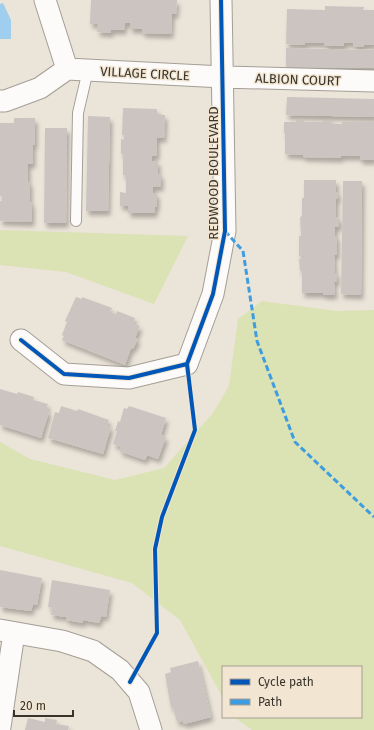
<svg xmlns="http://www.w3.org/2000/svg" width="374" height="730" viewBox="0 0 374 730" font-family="'Fira Sans',sans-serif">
	<defs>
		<filter id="shadow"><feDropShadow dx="2.5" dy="4.5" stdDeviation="2" flood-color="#0004"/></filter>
	</defs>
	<rect width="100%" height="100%" fill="#ebe4d9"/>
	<path fill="#dbe2b4" d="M0 230 188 236 154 304 66 272 0 265Z
		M262 301 336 311 374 310V730H252L234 717H361V667H223V698L180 620 132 583 0 546V442L30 459 115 480 164 468 213 413 229 386 238 319Z"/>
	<path fill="#9fceee" d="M3 3 11 20V39H0V4Z"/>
	<path fill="#cbc4c1" filter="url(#shadow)" d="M91 0H177L176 14H172L171 34 142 33V29H130V23H125L124 30H111V33L97 32 98 24H90Z
		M325 6 364 7 363 10H374V45H364L363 47H353V43H344V46H324V43H305V45L286 44 287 9 325 10Z
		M286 48 374 50V68L286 67Z
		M287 97 374 99V117L286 115Z
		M123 108 157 109V114L165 115 164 138H157V156H152V161H158V174H161V187H153V193H157V207H155V213H128V206H120V192L126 193V175H123V154H121V139L124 140V135H122Z
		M88 116 110 117 108 211H86Z
		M14 118H35V145H33V164H28V182H30V202H32V222L0 221V201H2V196H0V123H14Z
		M296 120H305L304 122H323V120H332V124H342V122H374V160H360V156H341V158L303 157V155L285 154V133H284V122H296Z
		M45 128H67L66 223H44Z
		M304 180H336V192H338V199H336V217L339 218V227H335V236H337V255H334L335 273H337V282H334L335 295H323V293H302V271H300L299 259 303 258V256H299V236H301L300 217 302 216V198H304Z
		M343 181H362L361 295 341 294Z
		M76 297 82 299V297L112 308 110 312 116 314 117 311 135 318 133 324 140 326 135 338 138 339 133 349 131 348 125 365 62 340 64 336 62 335 67 322 65 321Z
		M0 389 17 394 18 392 34 397 33 400 48 404 46 410 49 412 41 438 0 425Z
		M61 406 77 411 78 409 109 420 107 426 111 427 103 454 48 438 55 412 59 413Z
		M129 406 166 418 161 435 166 437 158 459 147 455 145 460 119 451 121 447 113 444 117 431H115L118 421 120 422 124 408 127 409Z
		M0 570 42 578 37 605 33 604 31 611 0 607Z
		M52 580 110 590 106 617 101 616 99 623 83 620V623L66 620V617L51 615 52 607H48Z
		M198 661 211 717 184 724 183 721 177 722 173 707 171 708 165 674 171 672 170 668Z
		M28 718 45 722V718L57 720 56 724 69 726 68 730H25Z"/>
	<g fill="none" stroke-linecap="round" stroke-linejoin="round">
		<defs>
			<path id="lane" d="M76 221 78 113 88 70"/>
			<path id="street" d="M45 0 67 69
				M0 101H5L40 88 67 69 223 77 374 81
				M21 340 64 374 129 378 187 364 213 294 225 231 221 0
				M0 630 62 641 93 651 120 670 139 692 151 730
				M0 727 14 633"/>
		</defs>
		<use href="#lane" stroke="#a49e96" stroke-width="12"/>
		<use href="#street" stroke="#a49e96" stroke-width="23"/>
		<use href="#lane" stroke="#fcfbf9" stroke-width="10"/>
		<use href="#street" stroke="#fcfbf9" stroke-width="21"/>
		<path stroke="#3e9de1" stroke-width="3" stroke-dasharray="6 3" stroke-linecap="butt" d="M225 231 243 251 257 341 295 442 374 517"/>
		<defs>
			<path id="cycleway" d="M21 340 64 374 129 378 187 364
				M130 682 157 633 155 549 162 517 195 430 187 364 213 294 225 231 221 0"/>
		</defs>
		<use href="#cycleway" stroke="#f2e5d2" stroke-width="6"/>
		<use href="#cycleway" stroke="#0057b8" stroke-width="4"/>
	</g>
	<g text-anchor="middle" stroke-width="3" stroke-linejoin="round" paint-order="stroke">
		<g font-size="13" fill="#38332b" stroke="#f2e5d2">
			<text transform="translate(145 73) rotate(3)" y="5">VILLAGE CIRCLE</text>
			<text transform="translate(298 79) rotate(2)" y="5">ALBION COURT</text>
			<text transform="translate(213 173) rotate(-90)" y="5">REDWOOD BOULEVARD</text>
		</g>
	</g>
	<rect x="222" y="666" width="140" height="52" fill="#f2e5d2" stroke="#a89e8f"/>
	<rect x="230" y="679" width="20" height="6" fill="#0057b8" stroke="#a89e8f"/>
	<text x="258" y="686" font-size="12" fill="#38332b">Cycle path</text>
	<rect x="230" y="699" width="20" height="6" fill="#3e9de1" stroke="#a89e8f"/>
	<text x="258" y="706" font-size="12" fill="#38332b">Path</text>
	<path d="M14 710v6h59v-6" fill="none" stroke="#38332b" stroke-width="2"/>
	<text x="20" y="710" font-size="12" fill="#38332b" stroke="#f2e5d2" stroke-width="3" paint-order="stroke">20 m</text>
</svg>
